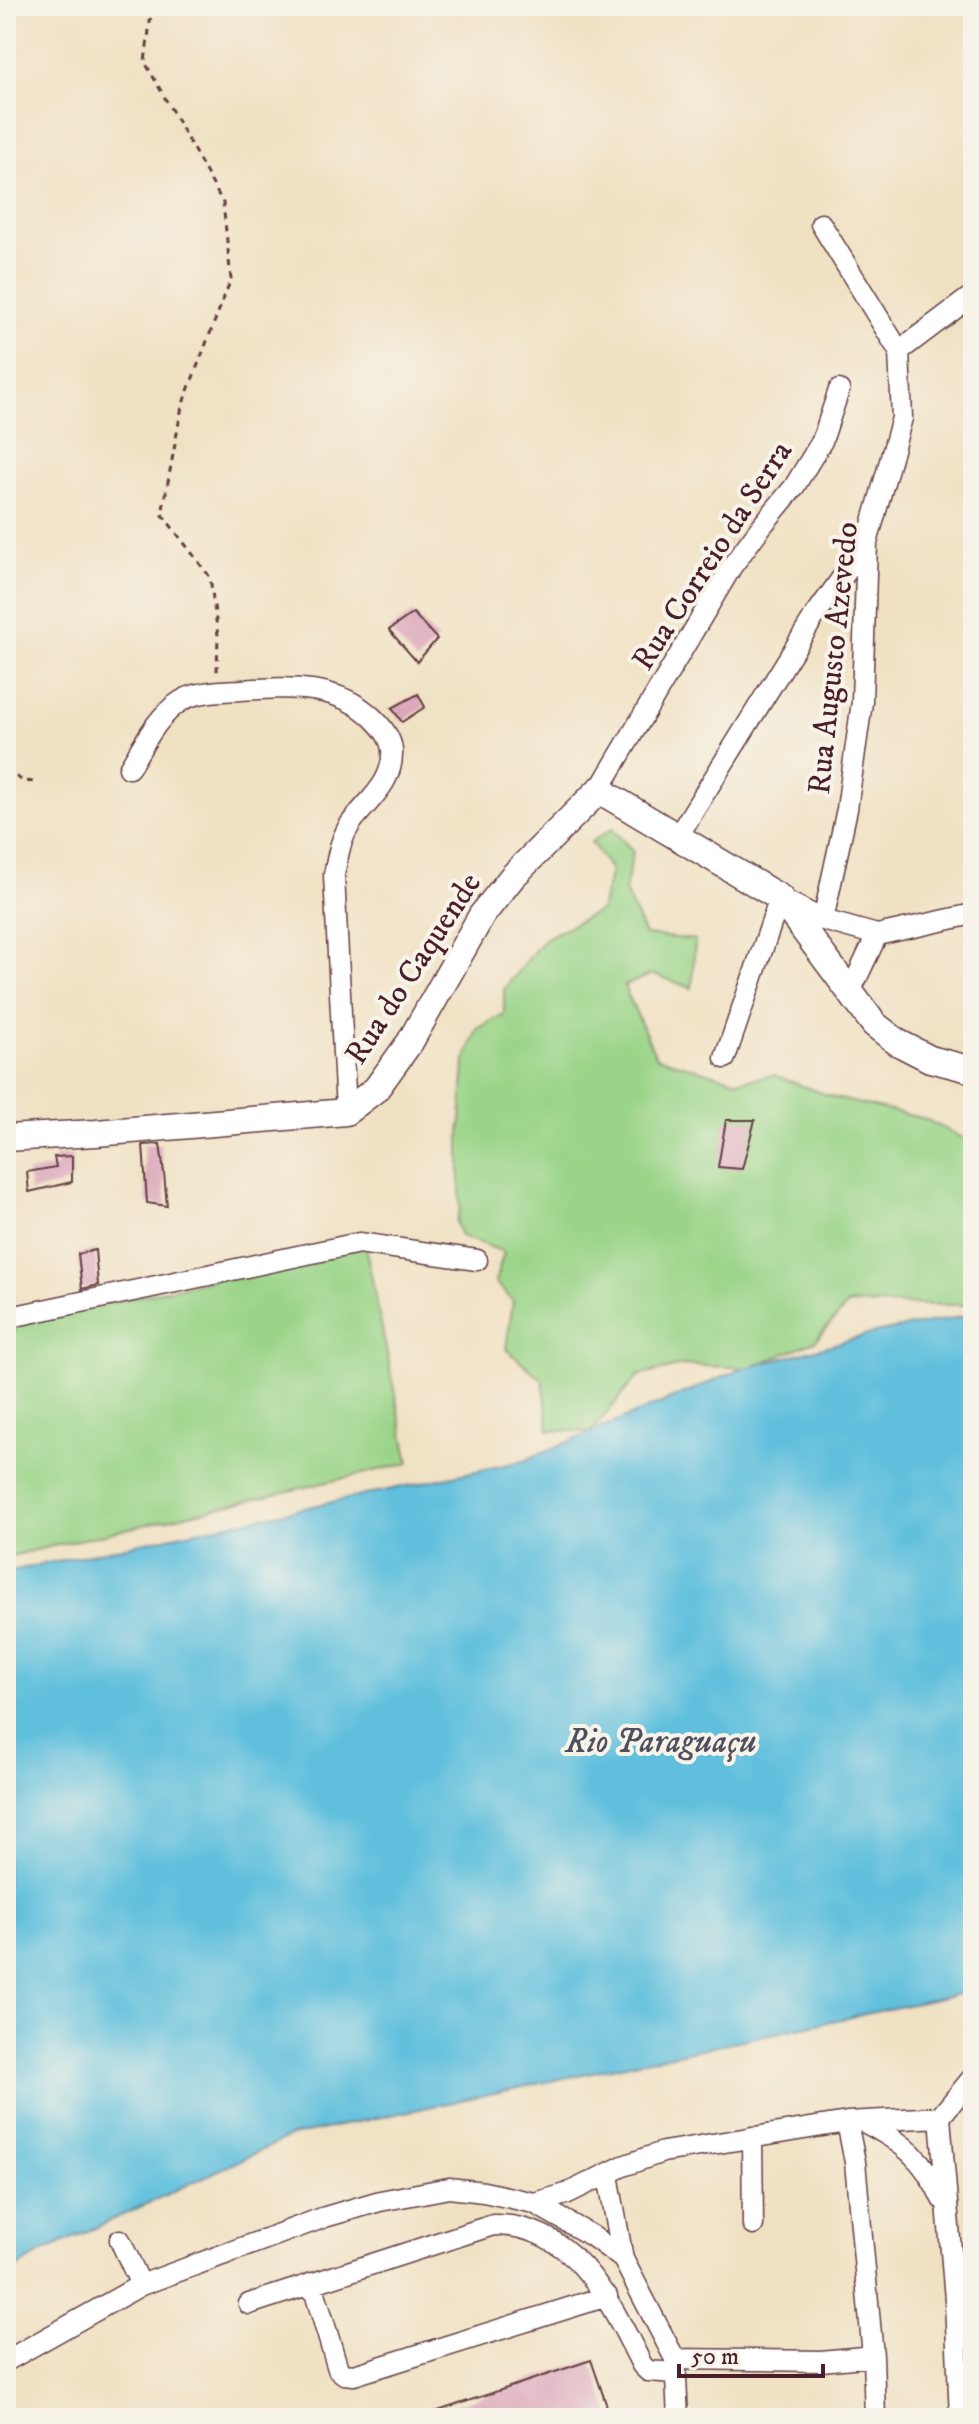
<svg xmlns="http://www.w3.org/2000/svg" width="979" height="2424" viewBox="0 0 979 2424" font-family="'IM FELL DW Pica',serif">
	<rect width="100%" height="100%" fill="#f7f3e8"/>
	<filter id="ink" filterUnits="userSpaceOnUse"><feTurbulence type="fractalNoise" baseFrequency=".0125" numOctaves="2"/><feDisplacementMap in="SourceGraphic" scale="16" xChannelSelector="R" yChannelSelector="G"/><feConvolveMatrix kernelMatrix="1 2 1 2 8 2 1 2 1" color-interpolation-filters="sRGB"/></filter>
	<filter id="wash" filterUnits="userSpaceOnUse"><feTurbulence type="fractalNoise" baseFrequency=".006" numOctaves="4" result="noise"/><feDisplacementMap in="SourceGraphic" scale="32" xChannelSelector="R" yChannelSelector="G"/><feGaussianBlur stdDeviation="1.8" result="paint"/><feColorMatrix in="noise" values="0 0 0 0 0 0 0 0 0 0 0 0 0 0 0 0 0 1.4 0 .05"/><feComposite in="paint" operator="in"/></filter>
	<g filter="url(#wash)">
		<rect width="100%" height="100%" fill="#f0e1c3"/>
		<path fill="#9ad488" stroke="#727a5a" stroke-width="2" d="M612 829 633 851 625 891 645 935 695 940 692 988 652 974 624 986 656 1057 738 1081 774 1075 835 1098 925 1119 973 1143V1305L848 1304 815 1341 749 1368 682 1365 638 1376 591 1432 549 1430 543 1380 506 1349 513 1301 495 1282 504 1252 461 1236 456 1223 460 1209V1138L465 1061 477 1029 504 1014V989L544 939 601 910 611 870 591 842Z
			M365 1245 409 1463 6 1557V1343L20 1323Z"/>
		<path fill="#5fbfdd" stroke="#546f84" stroke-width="2" d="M973 1315V1991L292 2136 43 2252 6 2274V1572L523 1461 742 1369 879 1332Z"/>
		<g id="blocks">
			<path fill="#dca6ba" d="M413 613 437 639 417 662 389 630Z
				M418 694 425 707 402 722 392 708Z
				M726 1120H755L742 1169 718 1167Z
				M160 1144 164 1173 167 1206 147 1203 143 1145Z
				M72 1156V1182L29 1192 27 1172 56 1167 54 1157Z
				M95 1250 98 1285 82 1289 78 1254Z
				M591 2360 611 2418H426V2415Z"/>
		</g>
	</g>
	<g filter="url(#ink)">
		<use href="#blocks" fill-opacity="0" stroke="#633c42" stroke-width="2"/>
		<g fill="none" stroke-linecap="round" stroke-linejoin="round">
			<defs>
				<path id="minor" d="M821 224 899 351
					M129 768C144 744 157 716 181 701 197 691 223 691 241 690 288 687 338 683 374 719 382 727 391 739 392 750 394 783 368 800 351 823 340 839 338 856 334 875L346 1112
					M599 790 732 566 761 527 794 487 822 441 839 390
					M678 836 816 614 867 543
					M823 920 847 809 862 702 867 543 902 418 899 351 973 295
					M877 935 973 914
					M725 1058 780 898 823 920 877 935 850 992
					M6 1318 359 1243 477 1260
					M847 2122 855 2162 873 2356 875 2418
					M866 2123C903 2142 925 2160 942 2199
					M752 2137 753 2225
					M608 2175 623 2259 675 2359 678 2418
					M534 2203 592 2236 623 2259
					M120 2240 141 2285
					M312 2283 338 2369 344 2374 354 2375 607 2296
					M249 2304 493 2225C576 2224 610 2302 642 2365L648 2371 675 2373
					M675 2359 821 2361 873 2356
					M6 2361 141 2285 325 2217 380 2201 449 2188 484 2192 534 2203 566 2194 623 2166 663 2152 847 2122 940 2117
					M960 2418 955 2300 940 2117 973 2077"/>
				<path id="tertiary" d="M6 1138 96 1133 346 1112 376 1089 410 1042 482 915 513 876 599 790 780 898 874 1024 897 1042 930 1059 973 1070"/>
			</defs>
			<use href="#minor" stroke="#633c42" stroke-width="23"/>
			<use href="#tertiary" stroke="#633c42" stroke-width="29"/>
			<path stroke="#633c42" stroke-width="3" stroke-dasharray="6 6" stroke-linecap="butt" d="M152 6 145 62 223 203 231 279 182 406 162 514 210 577 218 635 217 672
				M6 770 23 781 37 782"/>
			<use href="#minor" stroke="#fff" stroke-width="20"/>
			<use href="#tertiary" stroke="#fff" stroke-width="26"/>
		</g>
	</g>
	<g text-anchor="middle" stroke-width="8" stroke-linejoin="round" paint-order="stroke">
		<g font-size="32" fill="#4a1f2b" stroke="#f7f3e8">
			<text transform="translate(711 555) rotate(-57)" y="11">Rua Correio da Serra</text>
			<text transform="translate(832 658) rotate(-84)" y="11">Rua Augusto Azevedo</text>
			<text transform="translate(412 968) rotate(-57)" y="11">Rua do Caquende</text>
		</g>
		<g font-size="34" font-style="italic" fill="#504f60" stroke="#f7f3e8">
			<text x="661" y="1752">Rio Paraguaçu</text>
		</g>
	</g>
	<rect width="979" height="2424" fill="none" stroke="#f7f3e8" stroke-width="32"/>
	<path d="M679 2364v12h144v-12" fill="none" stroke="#4a1f2b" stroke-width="4"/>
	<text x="691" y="2364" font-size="24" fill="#4a1f2b" stroke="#f7f3e8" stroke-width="6" paint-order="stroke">50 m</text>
</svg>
